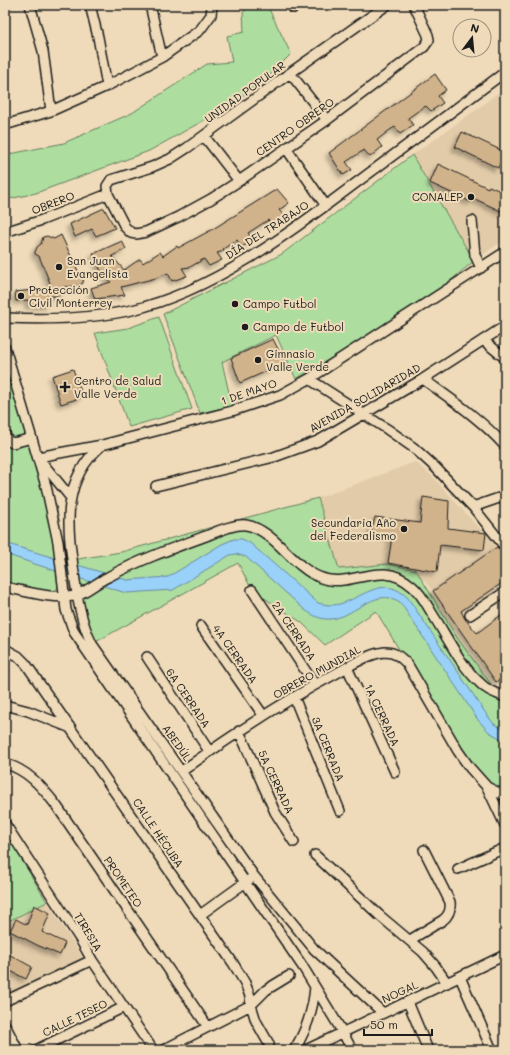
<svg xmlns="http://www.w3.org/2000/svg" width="510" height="1055" viewBox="0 0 510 1055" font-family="Mali,sans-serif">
	<defs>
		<filter id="shadow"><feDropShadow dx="-3.5" dy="3.5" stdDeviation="2" flood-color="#0004"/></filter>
	</defs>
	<rect width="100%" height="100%" fill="#efdbb9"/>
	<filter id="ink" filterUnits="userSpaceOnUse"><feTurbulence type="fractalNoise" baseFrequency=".025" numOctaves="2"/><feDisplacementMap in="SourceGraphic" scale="8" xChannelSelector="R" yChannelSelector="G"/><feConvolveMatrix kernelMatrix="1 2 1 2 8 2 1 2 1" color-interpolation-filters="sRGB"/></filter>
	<g filter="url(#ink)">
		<path fill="#e2cba8" d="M505 84V239L474 261 412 155 476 110 499 92Z
			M415 462 433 477 476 525 487 533 498 546 433 591 416 570 387 564 339 569 318 498Z
			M47 902 83 958 10 993 5 985V923Z"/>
		<path fill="#adde9f" stroke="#647d5e" d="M254 5H267L291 54 268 77 226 108 149 151 36 193 5 200V155L64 143 132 113 207 64 232 62 227 36 244 32 243 12Z
			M412 155 474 261 420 306 296 379 276 335 222 362 232 406 200 413 163 314 282 254Z
			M159 317 192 409 129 427 95 333 128 328Z
			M5 348 38 457 62 571 58 587 52 596 5 587Z
			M318 498 339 569 387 564 416 570 458 639 499 695 505 697V796L470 768 376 611 325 645 301 622 252 590 238 563 92 644 72 560 121 552Z
			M5 832 47 902 5 923Z"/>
		<path fill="#9ad1f9" stroke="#6889a1" d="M234 539H242L250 543 318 603C326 605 334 606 343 603 366 595 385 575 408 598L487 715 494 724 505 730V741L489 732 478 720 400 602C373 585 352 622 325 619 317 618 311 614 305 610L246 557 236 554 230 555 173 590 126 593 59 572 5 554V543L127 580 168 577 222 544Z"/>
		<path fill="#d1b38b" stroke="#1c1c1c" filter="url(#shadow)" d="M435 74 446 90 438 96 443 103 431 111 426 106 421 109 408 118 413 125 400 134 395 127 390 130 377 140 382 147 370 157 364 150 346 162 352 170 343 175 329 153Z
			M462 132 505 152 498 168 455 147Z
			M438 164 488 188 489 186 505 193V213L473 198 471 202 430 183Z
			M277 189 289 203 279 210 285 217 273 226 268 220 248 233 253 240 242 247 237 240 223 249 224 251 217 253 222 260 209 266 204 259 190 267 182 268 187 276 172 281 168 273 156 278 121 287 125 295 95 299 91 288 111 282 101 271 93 254 122 241 126 249 112 256 124 270 140 259 143 263 160 252 163 256 177 246 178 248 213 229Z
			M104 208 115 228 96 236 92 229 75 237 70 224Z
			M61 235 80 275 84 276 83 283 78 286 62 287 64 292 58 296H48L50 305 29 306 28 300 16 301 15 292 52 288 39 256 35 254V252L37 247 41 244 43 237 47 236 54 239Z
			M273 339 285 363 240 383 231 358Z
			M73 369 83 397 61 404 52 376Z
			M423 497 449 501 448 528 486 533 484 550 440 545 437 572 388 563 392 537 371 533 375 517 420 523Z
			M497 547 505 556V581L461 611 465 619 477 633 505 612V676L496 682 433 591Z
			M34 905 50 913 42 932 65 943 60 955 37 945 10 931 16 919 27 925Z
			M5 952 32 967 26 979 5 968Z"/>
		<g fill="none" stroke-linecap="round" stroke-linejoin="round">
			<defs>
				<path id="minor" d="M30 5 43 51 51 111
					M90 5 98 37 107 86
					M150 5 162 57
					M387 5 290 73 187 148 170 159 152 167 111 180 107 186 108 194 125 227 131 233 136 234 146 232 178 217 211 199 239 181 327 120 424 47 429 40 428 35 414 5
					M293 8 298 5
					M290 73 327 120
					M5 125 51 111 78 99 107 86 162 57 200 30 211 15 212 5
					M204 136 239 181
					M286 148 326 206
					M472 221 475 255 481 268
					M5 232 42 220 108 194
					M5 318C47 320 90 319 132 310 212 291 287 235 352 186 403 148 454 110 505 72
					M483 340 505 358
					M5 348 46 486 58 542 66 610 74 632 303 967 343 1033 352 1050
					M309 379 387 429 414 448 435 467 473 507 505 547
					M423 379C452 400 481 419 505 446
					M5 434 8 441 13 443 32 438
					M102 445C61 480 67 525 74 573 77 597 81 622 92 644L254 876 314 949 383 1013
					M38 457 102 445 232 411 280 395 309 379 505 252
					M40 460 71 498
					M156 486 274 457 318 441 423 379 505 326
					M473 507 499 498 505 499
					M5 587C24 591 58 601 77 595 86 592 99 581 108 577 139 560 173 548 206 536 216 532 236 523 246 525 273 529 293 567 319 577 352 591 379 557 412 586 421 593 427 605 433 615 446 635 461 666 479 682 486 690 495 693 505 697
					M252 590 315 685
					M470 615 505 592
					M201 626 263 715
					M5 649 18 656 26 664 233 963 245 983 250 996 251 1005 256 1021 269 1044
					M147 657 209 751
					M347 667 395 772
					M294 697 340 811
					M5 705 28 711 71 728
					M239 731 275 812 294 842
					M5 764C27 769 42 787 56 805L208 1027
					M182 771C231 736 281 703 335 674 348 667 369 653 385 652 395 652 401 657 408 665L458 751 470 768 487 787 505 796
					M487 787 505 825
					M5 824 80 939 92 960 153 1050
					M315 855 379 915 423 952 436 967 447 983
					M458 869 505 848
					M200 915 250 879
					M410 940 443 920C449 915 451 910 450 902L424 850
					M460 977 492 1050
					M5 1001 92 960
					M408 1002 428 1050
					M5 1025 18 1050
					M36 1050 124 1007
					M163 1050 251 1005 266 990 289 976
					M294 1050C307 1030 313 1010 315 987
					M306 1050 505 955"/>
			</defs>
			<use href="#minor" stroke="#1c1c1c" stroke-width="12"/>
			<use href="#minor" stroke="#efdbb9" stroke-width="9"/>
		</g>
	</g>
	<g fill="#1c1c1c" stroke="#efdbb9" stroke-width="1.5">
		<circle cx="471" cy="197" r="4"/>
		<circle cx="59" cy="267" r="4"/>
		<circle cx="21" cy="296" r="4"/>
		<circle cx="235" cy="304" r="4"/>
		<circle cx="245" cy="327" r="4"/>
		<circle cx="258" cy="360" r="4"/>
		<path d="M63 381h4v4h4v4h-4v4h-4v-4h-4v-4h4z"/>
		<circle cx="404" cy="529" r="4"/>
	</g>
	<g text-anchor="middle" stroke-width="4" stroke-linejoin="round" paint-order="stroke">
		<g font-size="11" fill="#1c1c1c" stroke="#efdbb9">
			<text transform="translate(245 92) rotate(-36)" y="4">UNIDAD POPULAR</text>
			<text transform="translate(295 127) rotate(-35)" y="4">CENTRO OBRERO</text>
			<text transform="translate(53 203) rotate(-21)" y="4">OBRERO</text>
			<text transform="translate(267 230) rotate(-33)" y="4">DÍA DEL TRABAJO</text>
			<text transform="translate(249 392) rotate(-19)" y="4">1 DE MAYO</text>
			<text transform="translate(365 398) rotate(-30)" y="4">AVENIDA SOLIDARIDAD</text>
			<text transform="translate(294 631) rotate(56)" y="4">2A CERRADA</text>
			<text transform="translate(235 654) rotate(55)" y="4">4A CERRADA</text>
			<text transform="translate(317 672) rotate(-29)" y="4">OBRERO MUNDIAL</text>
			<text transform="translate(188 698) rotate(56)" y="4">6A CERRADA</text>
			<text transform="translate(382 715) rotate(65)" y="4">1A CERRADA</text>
			<text transform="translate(177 743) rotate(55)" y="4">ABEDÚL</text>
			<text transform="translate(328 749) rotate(68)" y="4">3A CERRADA</text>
			<text transform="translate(276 782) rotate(65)" y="4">5A CERRADA</text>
			<text transform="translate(158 833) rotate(56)" y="4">CALLE HÉCUBA</text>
			<text transform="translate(123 882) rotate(56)" y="4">PROMETEO</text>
			<text transform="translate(88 932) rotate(59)" y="4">TIRESIA</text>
			<text transform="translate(400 992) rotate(-25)" y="4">NOGAL</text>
			<text transform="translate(75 1018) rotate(-26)" y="4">CALLE TESEO</text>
		</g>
		<g font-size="11" fill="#1c1c1c" stroke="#efdbb9" text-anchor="start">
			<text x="463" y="201" text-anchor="end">CONALEP</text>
			<text x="67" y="265">San Juan<tspan x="67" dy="13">Evangelista</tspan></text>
			<text x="29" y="294">Protección<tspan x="29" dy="13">Civil Monterrey</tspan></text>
			<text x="243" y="308">Campo Futbol</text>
			<text x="253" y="331">Campo de Futbol</text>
			<text x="266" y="358">Gimnasio<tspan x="266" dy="13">Valle Verde</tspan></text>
			<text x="74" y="385">Centro de Salud<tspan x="74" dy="13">Valle Verde</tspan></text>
			<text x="396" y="527" text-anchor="end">Secundaria Año<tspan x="396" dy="13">del Federalismo</tspan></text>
		</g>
	</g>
	<rect width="510" height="1055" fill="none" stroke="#efdbb9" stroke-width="20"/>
	<rect x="10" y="10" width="490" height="1035" fill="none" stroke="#1c1c1c" stroke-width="1.5" filter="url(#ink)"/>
	<g transform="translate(472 38) rotate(16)"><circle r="19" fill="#efdbb9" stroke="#9b8f7a"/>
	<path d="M0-3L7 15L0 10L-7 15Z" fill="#1c1c1c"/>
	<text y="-6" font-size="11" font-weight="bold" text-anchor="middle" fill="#1c1c1c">N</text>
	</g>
	<path d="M364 1029v6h68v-6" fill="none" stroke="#1c1c1c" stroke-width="2"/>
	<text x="370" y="1029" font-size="12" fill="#1c1c1c" stroke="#efdbb9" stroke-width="3" paint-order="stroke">50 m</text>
</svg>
